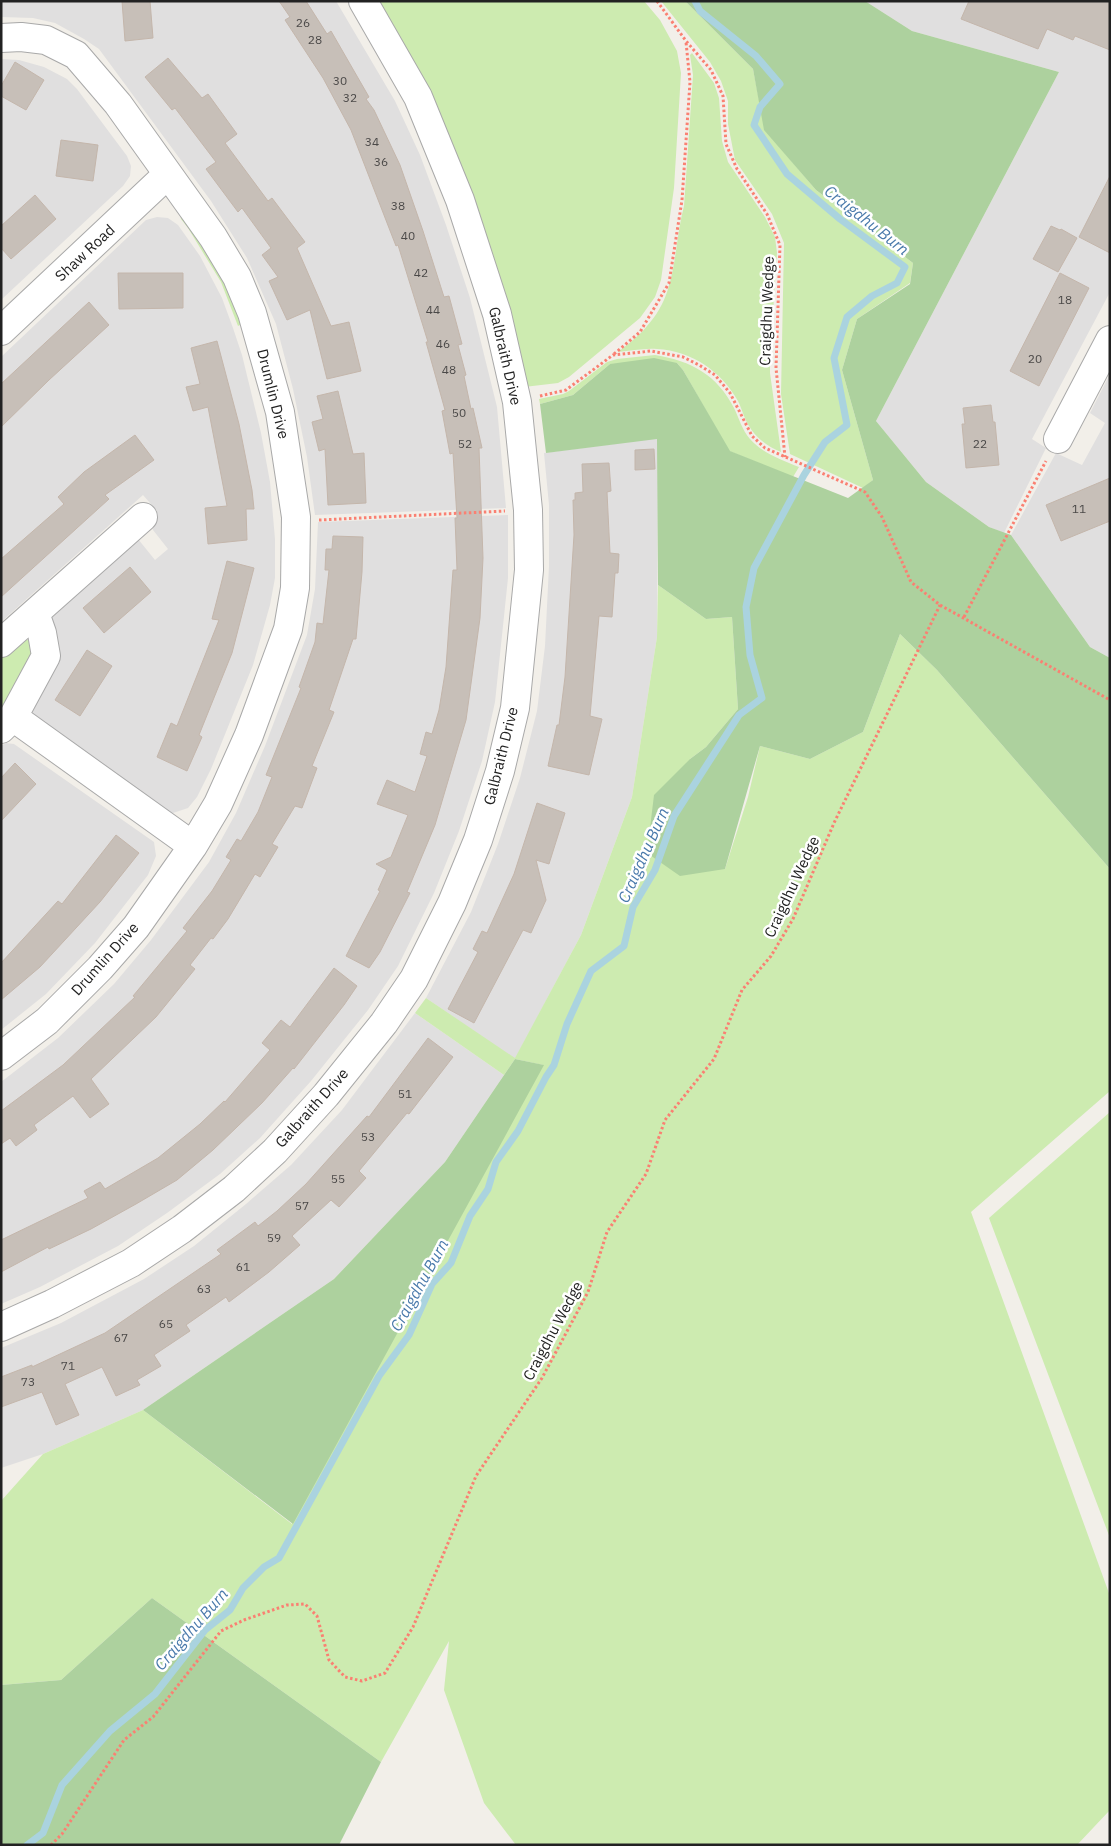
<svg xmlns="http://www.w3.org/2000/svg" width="1111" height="1846" viewBox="0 0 1111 1846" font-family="'IBM Plex Sans',sans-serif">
	<rect width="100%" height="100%" fill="#f2efe9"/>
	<path fill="#e0dfdf" d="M1 1H336L395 101 420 155 446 225 470 298 497 407 506 508 315 515 307 457 293 389 276 324 247 258 211 201 99 49 84 39 55 23 33 18 1 17Z
		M865 1H1110V292L1032 439 1046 448 1004 533 989 527 926 482 876 421 1059 72 912 31Z
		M1 59 19 60 44 67 67 79 77 89 127 156 131 166 130 176 123 186 1 300Z
		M157 217 168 218 178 225 200 256 222 298 233 328 242 355 261 433 270 482 275 539V578L270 605 253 665 211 769 197 797 188 808 170 814 36 724 31 711 60 650 49 620 138 539 155 560 168 549 153 530 152 522 157 511 143 495 1 622V357L146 220Z
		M1110 374V658L1090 647 1011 535 1056 453 1082 465 1105 423 1090 413Z
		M658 438 657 637 632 797 581 935 515 1059 426 998 471 912 498 844 520 778 537 711 545 646 549 566V505L544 453Z
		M508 515V578L495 702 482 761 459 831 434 893 398 966 368 1010 311 1081 260 1138 220 1174 167 1213 118 1246 40 1287 1 1304V1082L58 1038 114 984 151 940 209 862 236 813 265 746 307 635 315 589 318 522Z
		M6 743 14 744 154 842 156 856 148 875 95 943 46 994 1 1030V746Z
		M415 1013 504 1075 445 1162 334 1279 143 1410 43 1454 1 1468V1348L61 1323 144 1279 194 1246 246 1204 291 1165 342 1110Z"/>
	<path fill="#cdebb0" d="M373 1H644L660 20 677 51 681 73 674 188 661 280 655 297 640 318 569 377 558 383 524 387Z
		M661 1H685L753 69 765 130 816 190 913 263 910 283 857 319 842 370 873 480 863 488 790 454 781 394 784 243 772 214 735 160 728 124V101L721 81 710 62Z
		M692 53 714 83 719 98 722 141 728 162 765 217 775 237 777 253 770 357V373L781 452C768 447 756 438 749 426 744 418 742 409 738 401 721 371 692 351 657 349 644 348 631 351 618 352 628 344 639 336 647 326 678 293 673 247 684 206L693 75 690 55Z
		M180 213 187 220 224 280 242 324 238 326 221 282 188 228 181 219Z
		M655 355C692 361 717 375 734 408 739 418 742 430 750 439 762 453 782 460 799 467L793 477 729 451 683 370 677 363 610 364 573 395 540 404 539 399 563 394 569 391 607 362 617 359Z
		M658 585 706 619 732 617 738 709 706 747 690 759 725 869 748 797 760 746 810 759 863 732 900 634 937 670 1110 869V1091L971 1212 1110 1596V1810L1077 1845H516L484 1803 444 1690 449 1641 381 1762 152 1598 61 1680 1 1685V1501L43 1454 143 1410 292 1524 543 1065 515 1059 504 1075 415 1013 426 998 515 1058 581 935 632 797 657 637Z
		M26 639 33 643 36 650 1 710V653Z
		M1110 1112V1538L989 1218Z"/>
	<path fill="#add19e" d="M685 1H865L912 31 1059 72 876 421 926 482 989 527 1011 535 1090 647 1110 658V869L937 670 900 634 863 732 810 759 760 746 725 869 680 876 647 853 654 795 690 759 706 747 738 709 732 617 706 619 658 585 657 439 546 453 540 404 573 395 610 364 654 358 677 363 683 370 730 451 848 498 873 480 842 370 857 319 910 284 913 263 816 190 764 130 753 69Z
		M515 1059 544 1065 293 1524 143 1410 334 1279 445 1162Z
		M152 1598 381 1762 339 1845H1V1685L61 1680Z"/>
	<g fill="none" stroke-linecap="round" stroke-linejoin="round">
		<path stroke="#aad3df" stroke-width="7" d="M27 1845 43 1833 62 1785 110 1731 155 1694 205 1630 230 1610 243 1588 264 1567 279 1558 379 1376 409 1335 432 1284 451 1263 470 1216 488 1189 496 1162 518 1131 546 1077 554 1065 567 1024 591 971 624 946 633 907 655 870 674 816 739 715 762 698 750 655 746 607 754 568 804 475 825 442 847 425 834 358 847 317 872 296 897 283 905 267 840 219 787 174 754 125 760 107 780 84 756 56 700 11 695 1"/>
	</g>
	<path fill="#c7bfb8" stroke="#c4b6ab" d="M122 1H150L153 38 125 41Z
		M279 1H306L327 34 331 31 369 97 366 99 374 110 400 165 423 231 444 297 449 296 462 344 458 345 466 375 464 376 471 409 473 408 482 448H479L483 558 480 618 466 720 435 825 407 892 410 893 380 952 369 968 346 956 380 891 378 890 387 870 376 864 391 857 408 815 377 804 387 780 415 792 427 756 420 754 426 732 432 734 439 710 446 667 453 570H457L455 518H457L453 453 450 454 442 411 445 410 426 342H428L398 245 396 246 351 130 323 78 285 20 290 17Z
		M969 1H1110V50L1075 36 1073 40 1047 29 1038 49 961 19Z
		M168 58 202 98 208 94 237 134 225 143 268 201 272 198 305 242 297 248 331 326 349 322 361 371 327 379 310 310 287 320 269 281 278 277 262 255 271 248 242 208 238 212 206 169 216 162 175 108 172 110 145 77Z
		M15 62 44 80 26 110 1 96V86Z
		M61 140 98 145 93 181 56 176Z
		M1110 176V253L1079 237Z
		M35 195 56 219 11 259 1 248V226Z
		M1051 226 1060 230 1061 229 1077 238 1058 272 1033 259Z
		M118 273H183V308L119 309Z
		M1060 273 1089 288 1039 386 1010 371Z
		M89 302 109 325 49 380 1 427V384Z
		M217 341 239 424 252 490 254 509H246L247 540 208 544 205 508 227 506 208 407 193 411 186 387 200 384 191 348Z
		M338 391 353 454 364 453 366 503 328 505 325 449 319 451 312 422 323 419 317 396Z
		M991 405 993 422H995L999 465 966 468 962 424H965L963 408Z
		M135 435 154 460 105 495 109 499 1 597V559L64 504 58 497 84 472Z
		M654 449 655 469 635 470V450Z
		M609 463 611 491 607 492 610 553 619 554 618 573H615L612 617 599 616 590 716 602 719 589 775 548 766 557 725H559L565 677 574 535 573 500H575V493L583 492 582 464Z
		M1110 478V521L1061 541 1046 505Z
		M333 536 363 537 362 572 356 639H353L329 710 334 712 312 766 317 768 302 808 295 806 272 844 278 847 260 877 255 874 228 919 213 939 211 938 190 965 195 969 156 1017 91 1079 109 1104 90 1118 73 1096 34 1125 37 1130 16 1146 10 1138 1 1144V1111L63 1065 135 997 133 996 187 931 183 928 212 891 231 860 226 857 237 839 241 841 258 812 272 777 266 775 301 688 299 687 315 642 317 623 323 624 329 570H325L326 549H332Z
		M227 561 254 568 232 653 199 735 202 737 187 771 157 757 171 723 177 726 219 620 212 619Z
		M130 567 151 592 104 633 83 608Z
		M87 650 112 666 80 716 55 700Z
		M15 763 36 784 1 821V778Z
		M537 803 565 813 549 864 536 860 546 900 531 933 523 930 474 1023 448 1009 478 952 473 949 482 931 487 933 514 874Z
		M116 835 139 853 100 902 40 967 1 1000V963L58 901 62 904Z
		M334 968 357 986 344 1005 294 1069 293 1068 262 1103 213 1150 177 1180 136 1204 91 1229 49 1249 48 1247 1 1272V1240L88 1198 84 1191 100 1182 105 1189 158 1158 200 1124 224 1101 225 1102 270 1050 262 1043 281 1020 290 1027Z
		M428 1038 453 1057 409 1114 407 1113 359 1171 366 1178 339 1207 331 1200 292 1236 300 1245 269 1272 229 1302 226 1297 186 1325 190 1331 154 1355 161 1366 137 1380 140 1385 116 1396 102 1367 65 1384 79 1415 56 1425 42 1392 1 1407V1377L32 1365V1367L105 1333 221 1254 217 1250 255 1222 258 1226 277 1211 306 1184 367 1116 369 1117Z"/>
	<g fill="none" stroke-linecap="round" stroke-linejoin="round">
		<defs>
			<path id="minor" d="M1 38 21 37 46 40 76 55 118 104 213 237 237 277 252 313 280 412 296 517 295 588 288 629 249 735 218 804 193 846 136 927 100 968 47 1021 1 1056
				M1 331 168 174
				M1058 439 1110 340
				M1 643 143 517
				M13 717 193 846
				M1 729 13 717 46 656 42 633 35 613
				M1 1327 52 1304 131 1263 182 1229 234 1189 275 1151 326 1095 384 1023 414 979 452 903 478 840 500 771 515 708 529 570 528 510 517 402 497 314 460 200 418 97 363 1"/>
		</defs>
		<use href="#minor" stroke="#a9a9a9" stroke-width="30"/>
		<path stroke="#fa8072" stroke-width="3" stroke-dasharray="2.5 2.5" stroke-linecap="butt" d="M657 1 686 41 711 70 723 96 726 144 737 169 767 214 780 245 776 368 785 457
			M614 354 640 332 669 283 682 200 690 82 686 42
			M540 396 566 390 613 355 651 351 683 357 699 365 715 375 730 393 752 436 765 448 865 492 882 517 911 582 940 605 1110 700
			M319 520 505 511
			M964 617 1046 461
			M51 1845 62 1834 124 1740 153 1717 221 1631 244 1620 287 1605 305 1604 317 1616 329 1660 345 1677 362 1681 385 1673 413 1627 476 1476 542 1378 588 1292 607 1232 646 1174 665 1120 714 1059 742 990 771 956 793 919 834 823 940 605"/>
		<use href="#minor" stroke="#fff" stroke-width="28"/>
	</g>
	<g text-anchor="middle" stroke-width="5" stroke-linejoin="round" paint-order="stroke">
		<g font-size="12" fill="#4b4948">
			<text x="303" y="27">26</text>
			<text x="315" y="44">28</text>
			<text x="340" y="85">30</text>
			<text x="350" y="102">32</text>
			<text x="372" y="146">34</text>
			<text x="381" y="166">36</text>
			<text x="398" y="210">38</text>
			<text x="408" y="240">40</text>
			<text x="421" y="277">42</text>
			<text x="1065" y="304">18</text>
			<text x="433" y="314">44</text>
			<text x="443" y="348">46</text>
			<text x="1035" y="363">20</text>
			<text x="449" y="374">48</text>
			<text x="459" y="417">50</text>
			<text x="465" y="448">52</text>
			<text x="980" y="448">22</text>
			<text x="1079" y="513">11</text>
			<text x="405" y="1098">51</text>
			<text x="368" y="1141">53</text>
			<text x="338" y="1183">55</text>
			<text x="302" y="1210">57</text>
			<text x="274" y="1242">59</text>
			<text x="243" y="1271">61</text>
			<text x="204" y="1293">63</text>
			<text x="166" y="1328">65</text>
			<text x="121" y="1342">67</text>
			<text x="68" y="1370">71</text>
			<text x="28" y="1386">73</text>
		</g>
		<g font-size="15" fill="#222" stroke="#fff">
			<text transform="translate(85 253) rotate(-43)" y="5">Shaw Road</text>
			<text transform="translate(767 311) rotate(-88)" y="5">Craigdhu Wedge</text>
			<text transform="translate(505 356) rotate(77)" y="5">Galbraith Drive</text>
			<text transform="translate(273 394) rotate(76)" y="5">Drumlin Drive</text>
			<text transform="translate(501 756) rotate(-76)" y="5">Galbraith Drive</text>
			<text transform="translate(792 887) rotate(-65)" y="5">Craigdhu Wedge</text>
			<text transform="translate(105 959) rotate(-48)" y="5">Drumlin Drive</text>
			<text transform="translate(312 1108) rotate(-48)" y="5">Galbraith Drive</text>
			<text transform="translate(553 1331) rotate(-62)" y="5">Craigdhu Wedge</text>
		</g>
		<g font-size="16" font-style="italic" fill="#4a7aab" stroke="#fff">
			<text transform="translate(867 220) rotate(38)" y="6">Craigdhu Burn</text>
			<text transform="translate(643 855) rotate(-66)" y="6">Craigdhu Burn</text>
			<text transform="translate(419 1285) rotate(-61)" y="6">Craigdhu Burn</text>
			<text transform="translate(191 1629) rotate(-49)" y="6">Craigdhu Burn</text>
		</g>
	</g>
	<rect width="1111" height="1846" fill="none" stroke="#222222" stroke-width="5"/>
</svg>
